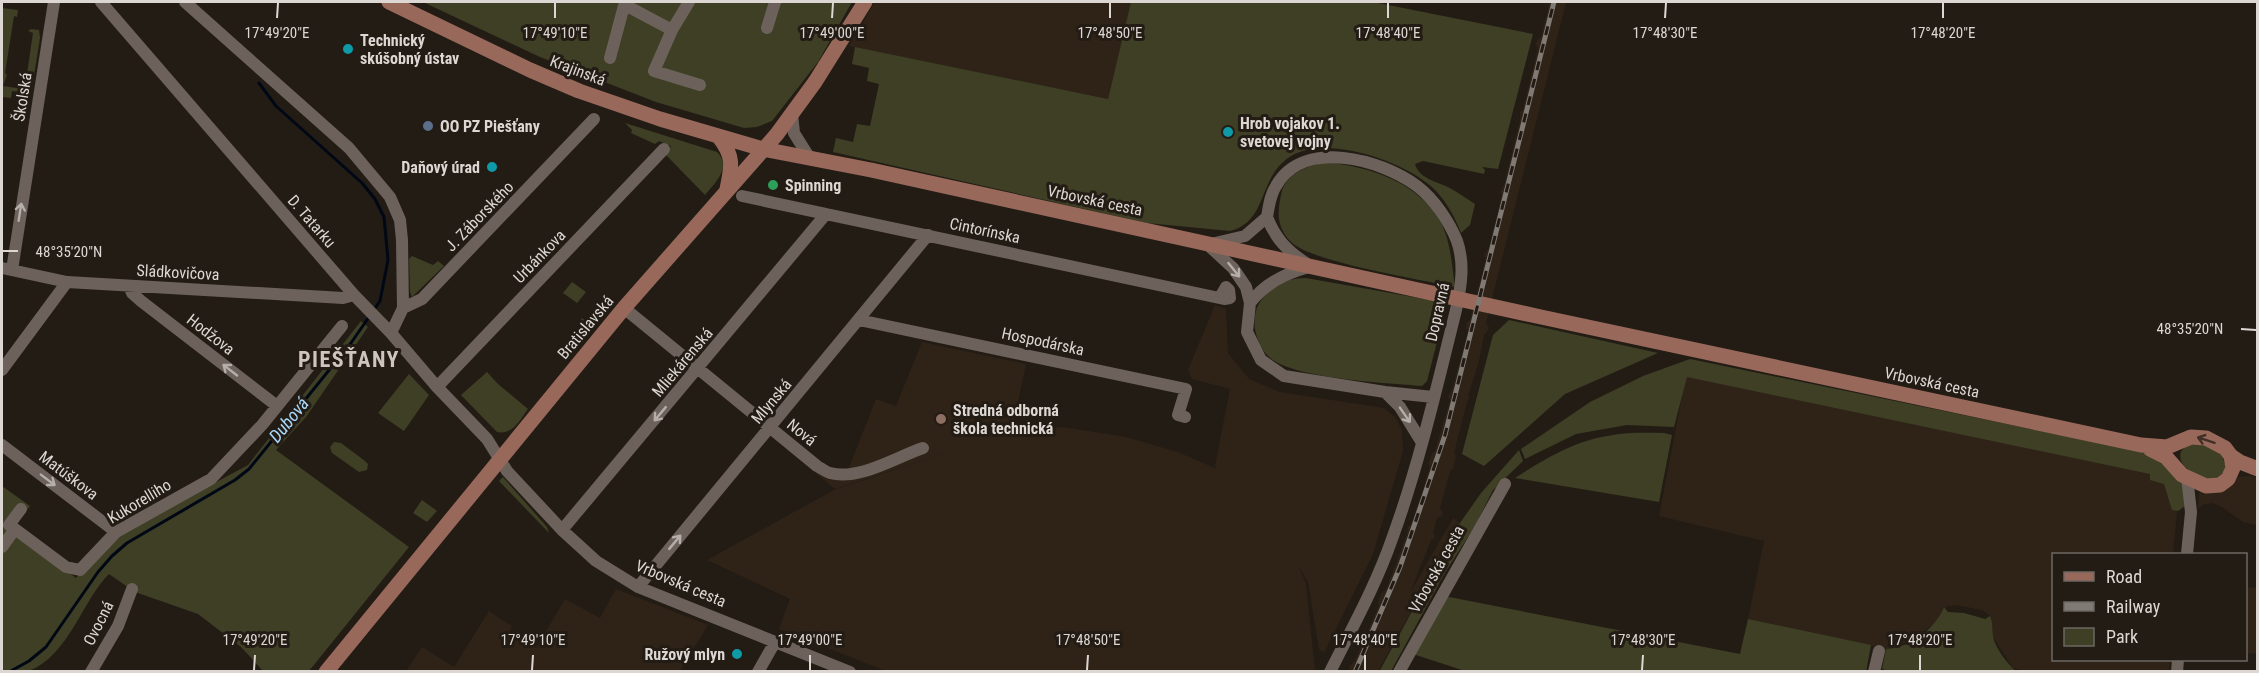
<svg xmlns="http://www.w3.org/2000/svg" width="2259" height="673" viewBox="0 0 2259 673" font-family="'Roboto Condensed',sans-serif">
	<rect width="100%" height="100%" fill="#231c15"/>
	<path fill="#2f2318" d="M875 2H1131L1108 99 849 46Z
		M1550 2H1566L1486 323 1489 327 1487 332 1484 335 1479 361 1468 396 1470 398 1467 402 1454 453 1456 456 1453 469 1450 471 1440 509 1443 512 1442 516 1437 518 1433 533 1435 535 1434 539 1431 540 1410 593 1453 518 1460 523 1378 671H1350L1349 667 1355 660 1379 605 1378 602 1382 592 1386 590 1407 534 1408 526 1411 525 1421 496 1430 467 1428 464 1432 453 1435 451 1450 400 1448 397 1452 390 1468 331 1466 328 1467 322 1470 320 1486 258 1484 255 1489 248 1502 195 1500 192 1504 185 1520 121V112L1523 110 1538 48 1536 44 1537 40 1541 37Z
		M1215 305 1226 309 1228 353 1249 379 1280 392 1384 408 1395 417 1402 430 1403 451 1373 554 1324 653 1319 649 1308 582 1298 565 1306 584 1315 671H886L779 629 790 599 707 560 834 490 966 446 835 489 812 470 818 462 826 467 848 470 876 399 896 406 922 342 1026 364 1012 431 1063 427 1126 437 1178 452 1217 469 1215 466 1230 389 1192 379 1188 370Z
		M1686 376 2167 477 2172 486 2177 512 2173 554H2054V660H2170L2169 671 2029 672 2013 668 1993 637 1992 621 1990 616 1982 610 1956 605 1944 607 1941 617 1933 625 1896 648 1886 649 1748 619 1764 541 1659 516Z
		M2250 476 2257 478V525L2243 522 2222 507 2212 503 2205 504 2198 508 2200 488 2226 478Z
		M2246 587 2257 588V654L2246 653Z
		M616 589 708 625 680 671H406L422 647 454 667 489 611 512 626 509 634 536 648 565 599 600 618Z"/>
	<path fill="#3e3f25" d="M423 2H852L818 62 772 121 757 127 744 128 656 102 540 57Z
		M1131 2H1373L1533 34 1498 169 1482 167 1485 170 1484 174 1423 161 1415 164C1419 179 1438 182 1450 188 1459 193 1467 199 1475 204L1470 225 1461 233C1455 217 1445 199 1432 187 1403 161 1327 134 1291 156 1257 177 1269 221 1230 231L1147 223 833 152 836 138 853 142 857 124 870 126 879 84 867 81 869 68 852 64 855 47 1108 99Z
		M2 8 18 10 17 17 14 16 5 73 7 75 3 86 31 90 26 109H22L23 100 19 99 20 92 12 91 11 98 2 97Z
		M31 29 39 30 40 38 32 88 25 87 33 33 28 31Z
		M625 123 717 152C732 167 716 182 705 195L666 155 671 146 659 141 655 144 631 133 632 130Z
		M1326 162C1370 167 1419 182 1441 223 1451 242 1452 267 1455 287 1423 280 1311 262 1291 242 1277 228 1277 213 1281 195 1285 173 1307 166 1326 162Z
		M412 256 433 265 438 261 444 266 412 297 410 292 409 259Z
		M1306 278 1447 303 1427 381 1422 386C1386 383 1301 379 1273 360 1263 353 1257 341 1255 329 1254 320 1255 309 1260 302 1273 283 1283 279 1306 278Z
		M572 282 586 292 577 303 563 293Z
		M607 299 613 304 593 330 579 322 582 318 587 322 591 321 595 316 597 317Z
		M1509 320 1658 353 1565 394 1484 466 1462 454 1493 335Z
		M361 321 368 327 306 417 276 450 409 547 309 671H263L241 647 198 614 135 592 109 574C82 601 69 655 29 671 22 673 10 671 2 671V486L30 506 12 530 76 578 116 536 248 465Z
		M1690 359 2148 453 2163 459 2185 486V506L2178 511 2172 510 2164 484 2150 480V474L1687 377 1674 427 1627 425 1576 434 1525 459 1521 449 1590 402 1643 376Z
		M487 372 498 384 528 409C520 420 513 435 497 432L461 395Z
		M409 374 429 395 404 431 378 413Z
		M1664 433 1672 435 1659 502 1515 478C1546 458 1576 440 1613 435 1629 432 1647 433 1664 433Z
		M334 442 341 443 365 461 368 464 367 470 359 472 332 453 330 447Z
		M2201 443C2216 451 2223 450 2226 469L2218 479C2187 482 2160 446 2201 443Z
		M1519 450 1523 461 1493 490 1475 526 1446 571 1391 671 1379 672 1460 523 1481 493Z
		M503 477 547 527 549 533 499 481Z
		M422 500 437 511 427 522 413 513Z
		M1444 596 1740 654 1748 619 1871 645 1866 672H1468L1413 654Z
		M1944 607 1948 612 1964 613 1985 619 1990 616C1993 622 1992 628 1993 635 1994 647 2007 663 2016 671L1894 672 1882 669 1886 649C1910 648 1936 628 1944 607Z"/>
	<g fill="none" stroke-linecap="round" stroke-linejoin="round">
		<path stroke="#000816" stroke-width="3" d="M259 83 276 106 362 183 375 199 384 217 388 260 380 301 373 311
			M9 672 29 661 46 647 98 572 112 556 127 543 235 480 249 469 351 343 369 317"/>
		<path stroke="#6c625b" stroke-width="12" d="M101 2 354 295 391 333 437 387 487 439 507 471 562 530 596 561 638 587 850 672
			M185 2 349 148 390 197 400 220 402 240 403 308 391 333
			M689 2 672 30 654 71 700 85
			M625 5 672 30
			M767 28 775 2
			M610 58 625 2
			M792 114 794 133 809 157
			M742 196 1224 299 1230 298 1229 290 1226 287 1220 297
			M1267 217C1269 206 1270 195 1276 186 1303 138 1381 159 1417 186 1434 199 1449 221 1457 241 1465 264 1461 287 1456 310 1437 386 1419 465 1392 539 1376 585 1352 628 1330 672
			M1267 217C1275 238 1287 251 1306 263
			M1215 243 1245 236 1267 217
			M1208 245 1233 268 1246 287 1250 303 1247 332 1261 360 1284 376 1385 392 1433 397
			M2 268 67 282 343 298 354 295
			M12 270 54 2
			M129 286 132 293 141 301 277 406
			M1250 303C1265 283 1286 273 1309 267
			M403 308 422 299 594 119
			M624 308 817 466C821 468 826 472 830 473 859 481 896 457 923 448
			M859 320 1186 389 1178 415 1185 417
			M2 370 67 282
			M437 387 664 149
			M1385 392 1400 407 1421 441
			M2 445 116 532
			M2187 477 2191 512 2187 554
			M15 529 9 525 21 509
			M562 530 826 214
			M2 547 15 529 66 567 80 570 116 532 211 479 262 425 342 326
			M638 587 928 235
			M91 672 118 626 132 589
			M758 672 775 642
			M1399 672 1505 484
			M1874 672 1879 651
			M2177 672 2178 660"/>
		<path stroke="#98685a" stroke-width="15" d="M389 2 530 70 579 91 660 119 763 149 871 170 1541 317 2141 445 2167 447 2191 437 2206 438 2225 448 2231 456 2240 462 2258 469
			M719 137C734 156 732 166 727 189
			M2150 449 2166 457 2182 475 2206 486 2220 485 2228 479 2233 468 2231 456
			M326 672 624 308 777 134 815 82 865 2"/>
		<defs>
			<path id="rail" d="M1355 672 1400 567 1445 435 1554 2"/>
		</defs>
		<use href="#rail" stroke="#807a74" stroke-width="5"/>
		<use href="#rail" stroke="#231c15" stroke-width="3" stroke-dasharray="9" stroke-linecap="butt"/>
	</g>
	<defs><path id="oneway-shaft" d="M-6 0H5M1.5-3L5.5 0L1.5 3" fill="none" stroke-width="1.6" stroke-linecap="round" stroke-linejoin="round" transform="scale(1.5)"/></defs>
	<g stroke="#b5aea9">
		<use href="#oneway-shaft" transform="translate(20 212) rotate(-81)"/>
		<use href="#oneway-shaft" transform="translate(1234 270) rotate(51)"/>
		<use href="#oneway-shaft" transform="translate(230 370) rotate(-142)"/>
		<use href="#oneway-shaft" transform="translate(660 414) rotate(130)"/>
		<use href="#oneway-shaft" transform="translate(1405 415) rotate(55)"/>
		<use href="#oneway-shaft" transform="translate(48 480) rotate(37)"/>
		<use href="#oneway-shaft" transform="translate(675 542) rotate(-50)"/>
	</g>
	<use stroke="#402f26" href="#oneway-shaft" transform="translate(2206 440) rotate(-162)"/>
	<path fill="none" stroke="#ddd7d3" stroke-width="2" d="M277 18 278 3M555 18V3M832 18 833 3M1110 18V3M1388 18V3M1665 18 1666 3M1943 18V3M3 251H18M2241 329 2256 330M254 670 255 655M532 670 533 655M810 670V655M1087 670 1088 655M1365 670V655M1642 670 1643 655M1920 670V655"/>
	<g fill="#0f9aa8" stroke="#231c15" stroke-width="2">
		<circle cx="348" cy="49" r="6"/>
		<circle cx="1228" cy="132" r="6"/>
		<circle cx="492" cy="167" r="6"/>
		<circle cx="737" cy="654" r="6"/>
	</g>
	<circle fill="#5c6f8a" stroke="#231c15" stroke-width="2" cx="428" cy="126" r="6"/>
	<circle fill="#2e9e5b" stroke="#231c15" stroke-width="2" cx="773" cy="185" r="6"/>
	<circle fill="#8d6e63" stroke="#231c15" stroke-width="2" cx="941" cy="419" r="6"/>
	<g text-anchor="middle" stroke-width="6" stroke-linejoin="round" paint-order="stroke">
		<g font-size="16" font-weight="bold" fill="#ddd7d3" stroke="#231c15" text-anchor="start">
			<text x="360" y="46">Technický<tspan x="360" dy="18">skúšobný ústav</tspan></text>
			<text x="1240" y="129">Hrob vojakov 1.<tspan x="1240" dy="18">svetovej vojny</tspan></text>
			<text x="440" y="132">OO PZ Piešťany</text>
			<text x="480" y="173" text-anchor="end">Daňový úrad</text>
			<text x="785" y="191">Spinning</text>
			<text x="953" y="416">Stredná odborná<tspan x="953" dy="18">škola technická</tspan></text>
			<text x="725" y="660" text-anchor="end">Ružový mlyn</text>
		</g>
		<g font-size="16" fill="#ddd7d3" stroke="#231c15">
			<text transform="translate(578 70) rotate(21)" y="6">Krajinská</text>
			<text transform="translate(22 97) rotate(-81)" y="6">Školská</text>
			<text transform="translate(1095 200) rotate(12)" y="6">Vrbovská cesta</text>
			<text transform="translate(479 216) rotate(-46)" y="6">J. Záborského</text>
			<text transform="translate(312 221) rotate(49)" y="6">D. Tatarku</text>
			<text transform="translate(985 230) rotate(12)" y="6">Cintorínska</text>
			<text transform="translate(539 256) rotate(-46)" y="6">Urbánkova</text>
			<text transform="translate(178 272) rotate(3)" y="6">Sládkovičova</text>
			<text transform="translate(1437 312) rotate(-77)" y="6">Dopravná</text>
			<text transform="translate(585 327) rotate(-50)" y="6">Bratislavská</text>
			<text transform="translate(211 334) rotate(38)" y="6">Hodžova</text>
			<text transform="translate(1043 341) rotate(12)" y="6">Hospodárska</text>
			<text transform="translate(682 362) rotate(-50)" y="6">Mliekárenská</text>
			<text transform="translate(1932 382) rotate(12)" y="6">Vrbovská cesta</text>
			<text transform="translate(771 401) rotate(-50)" y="6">Mlynská</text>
			<text transform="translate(802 432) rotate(39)" y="6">Nová</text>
			<text transform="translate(69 475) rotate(37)" y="6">Matúškova</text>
			<text transform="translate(139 501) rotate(-31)" y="6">Kukorelliho</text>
			<text transform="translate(1436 569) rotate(-61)" y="6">Vrbovská cesta</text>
			<text transform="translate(681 583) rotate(23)" y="6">Vrbovská cesta</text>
			<text transform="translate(98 623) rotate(-63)" y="6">Ovocná</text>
		</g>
		<g font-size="18" font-style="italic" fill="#a8d8f9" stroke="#231c15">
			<text transform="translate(289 420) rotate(-51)" y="6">Dubová</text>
		</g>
		<g font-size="22" font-weight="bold" letter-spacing="1.5" fill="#cfc5bc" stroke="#231c15">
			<text x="349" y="367">PIEŠŤANY</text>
		</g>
	</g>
	<g font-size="15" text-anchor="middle" fill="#ddd7d3" stroke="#231c15" stroke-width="6" stroke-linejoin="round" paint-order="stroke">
		<text x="277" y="38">17°49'20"E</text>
		<text x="555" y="38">17°49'10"E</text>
		<text x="832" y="38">17°49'00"E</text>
		<text x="1110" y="38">17°48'50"E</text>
		<text x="1388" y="38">17°48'40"E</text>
		<text x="1665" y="38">17°48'30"E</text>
		<text x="1943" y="38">17°48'20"E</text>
		<text x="69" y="257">48°35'20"N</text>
		<text x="2190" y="334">48°35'20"N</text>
		<text x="255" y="645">17°49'20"E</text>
		<text x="533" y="645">17°49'10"E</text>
		<text x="810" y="645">17°49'00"E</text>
		<text x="1088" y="645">17°48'50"E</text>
		<text x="1365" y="645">17°48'40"E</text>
		<text x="1643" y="645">17°48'30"E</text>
		<text x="1920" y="645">17°48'20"E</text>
	</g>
	<rect width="2259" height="673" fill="none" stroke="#ddd7d3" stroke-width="6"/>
	<rect x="2052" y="553" width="195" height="108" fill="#231c15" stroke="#6d6761" stroke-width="1.5"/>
	<rect x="2064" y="572" width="30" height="9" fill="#98685a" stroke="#6d6761" stroke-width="1.5"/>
	<text x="2106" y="583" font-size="18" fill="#ddd7d3">Road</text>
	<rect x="2064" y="602" width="30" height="9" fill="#807a74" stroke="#6d6761" stroke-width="1.5"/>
	<text x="2106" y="613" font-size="18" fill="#ddd7d3">Railway</text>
	<rect x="2064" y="628" width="30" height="18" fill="#3e3f25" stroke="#6d6761" stroke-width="1.5"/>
	<text x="2106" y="643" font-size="18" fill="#ddd7d3">Park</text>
</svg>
